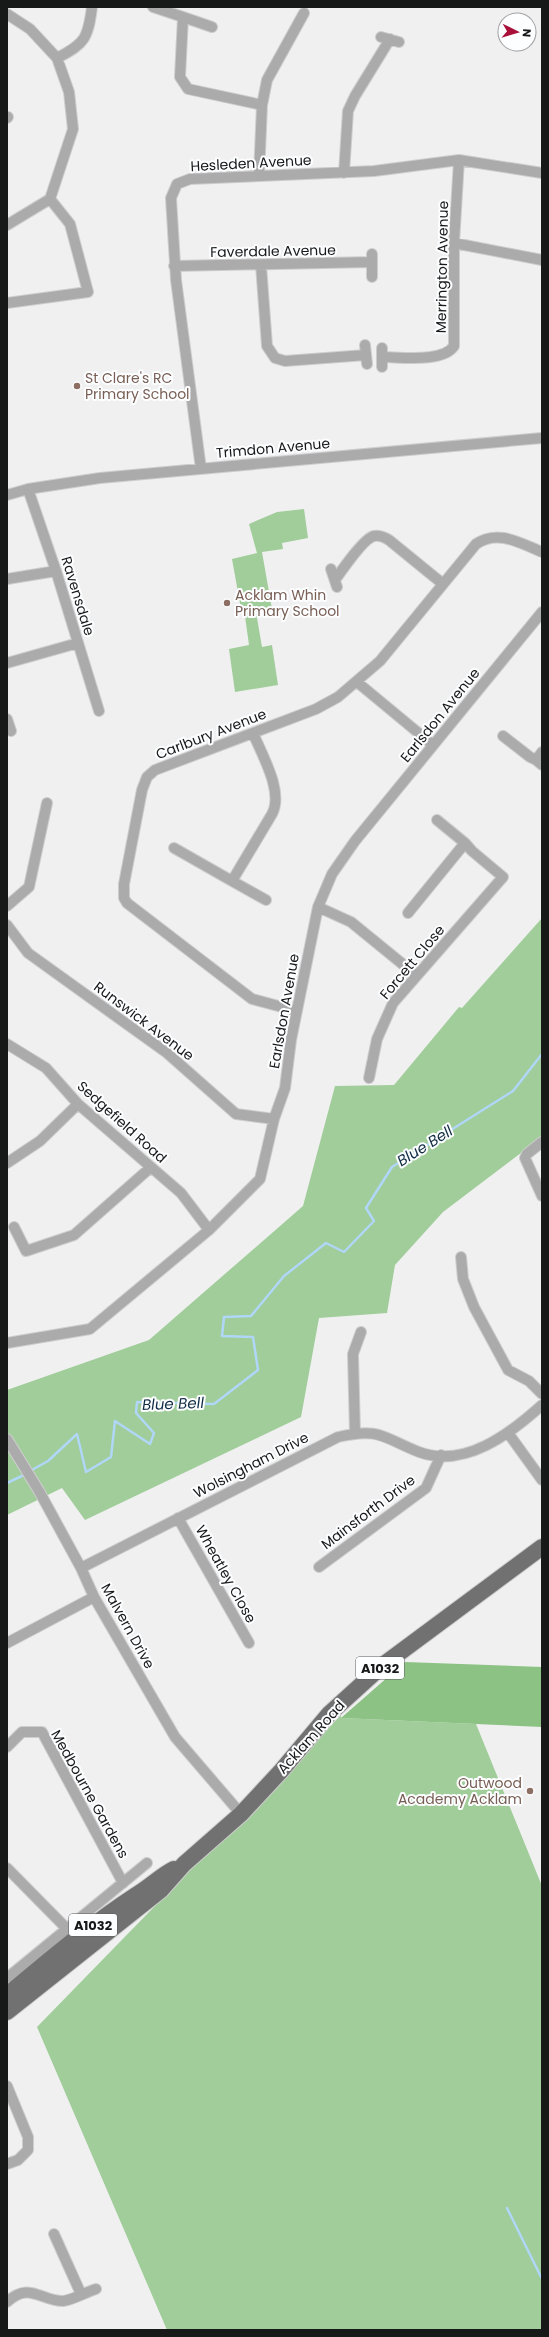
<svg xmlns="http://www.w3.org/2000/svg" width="549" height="2337" viewBox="0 0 549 2337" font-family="Poppins,sans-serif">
	<rect width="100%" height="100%" fill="#f0f0f1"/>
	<path fill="#a0cd99" d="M304 509 308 538 282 543 283 549 262 552 272 609 256 612 262 647 272 645 278 685 235 692 229 649 249 645 244 609H241L232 559 257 553 249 524 277 512Z
		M542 918V1137L443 1212 395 1265 387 1313 319 1318 301 1417 85 1520 62 1488 7 1515V1390L149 1340 303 1206 335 1086 394 1085 459 1007 462 1008Z
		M341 1715V1718L476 1724 542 1886V2330H167L37 2027Z"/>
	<path fill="#8cc284" d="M405 1662 542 1667V1727L341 1718Z"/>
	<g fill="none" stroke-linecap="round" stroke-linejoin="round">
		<path stroke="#b0d6f8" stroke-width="2.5" d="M30 1471 48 1461 77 1434 86 1472 111 1457 115 1421 150 1444 154 1433 136 1413 137 1402 214 1404 258 1370 253 1337 222 1336 224 1317 251 1316 284 1276 326 1243 344 1252 374 1221 366 1208 392 1167 513 1091 542 1054
			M7 1483 26 1474
			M507 2208 542 2279"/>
		<defs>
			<path id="street" d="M153 7 183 17 180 77 188 89 262 105
				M7 14 30 29 57 58 69 92 73 129 50 199 7 225
				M183 17 212 27
				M381 37 399 42
				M57 58C85 44 88 38 92 7
				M7 118 8 117
				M344 173 348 111 355 96 390 39
				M259 176 262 105 267 80 304 13
				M454 243 542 260
				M261 265 267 346 275 358 285 361 366 355
				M174 266 372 262
				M372 277V254
				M7 303 88 292 70 224 50 199
				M365 345 367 364
				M382 348V367
				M382 357C400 357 443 363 454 346V243L459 160
				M201 469 176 280 171 198 177 184 190 179 374 171 459 160 542 173
				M28 489 56 571 99 711
				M7 495 28 489 100 478 542 438
				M331 569 337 587
				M7 579 56 571
				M335 580C342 570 364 538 374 536 380 535 384 537 389 540L443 584
				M7 663 78 643
				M357 682 433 745
				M7 719 11 731
				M503 736 530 757 536 760
				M542 752 536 760 542 765
				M437 820 465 843
				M174 848 232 881 272 814C284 792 262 755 253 733
				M232 881 266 900
				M7 906 29 887 47 803
				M318 907 351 922 416 975
				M7 925 28 953 167 1053 236 1114 274 1119
				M297 1011 252 999 127 903 124 898V884L142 790 147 777 155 770 316 709 338 697 380 661 476 544C498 529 520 543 542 552
				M7 1044 46 1068 78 1104 181 1193 209 1230
				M369 1078 377 1039 393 1003 503 877 472 851 465 843 408 913
				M542 1142 527 1154 525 1158 542 1196
				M7 1163 40 1141 78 1104
				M14 1227 26 1251 74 1235 150 1168
				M461 1257 463 1279 474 1307 508 1370 529 1381 542 1394
				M7 1343 90 1329 209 1230 260 1179 274 1119 285 1088 291 1040 318 907 332 874 355 841 542 612
				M355 1433 353 1354 361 1332
				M508 1433 542 1480
				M7 1439 39 1491 81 1568 94 1597 175 1737 241 1814
				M178 1518 249 1643
				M319 1567 426 1488 441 1455
				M81 1568 338 1437C381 1427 383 1438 419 1452 465 1469 511 1433 542 1405
				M7 1643 94 1597
				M7 1747 22 1732H42L123 1883
				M7 1868 71 1933
				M7 1978 147 1863
				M7 2086 28 2137V2150L18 2160 7 2164
				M54 2234 81 2294
				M7 2302C29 2281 41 2301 63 2301 73 2300 86 2292 96 2289"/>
			<path id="primary" d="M7 1995C49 1960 90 1925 136 1895 150 1887 160 1876 174 1869
				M7 2012 161 1890 184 1864 241 1814 281 1771 329 1714 383 1665 542 1547"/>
		</defs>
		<use href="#street" stroke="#cdcdce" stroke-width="12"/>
		<use href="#primary" stroke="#cdcdce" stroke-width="18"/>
		<use href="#street" stroke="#ababab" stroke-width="10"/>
		<use href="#primary" stroke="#727171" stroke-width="16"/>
	</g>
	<g fill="#8d6e63" stroke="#fdfeff" stroke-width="1.5">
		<circle cx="77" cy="386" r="4"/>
		<circle cx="227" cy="603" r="4"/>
		<circle cx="530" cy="1791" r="4"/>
	</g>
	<g text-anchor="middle" stroke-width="4" stroke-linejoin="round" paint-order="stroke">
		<g fill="#fdfeff" stroke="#5c5d5d" stroke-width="1">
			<rect x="356" y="1657" width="48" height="22" rx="3"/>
			<rect x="69" y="1914" width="48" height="22" rx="3"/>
		</g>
		<g font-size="13" font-weight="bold" fill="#171818">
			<text x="380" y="1673">A1032</text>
			<text x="93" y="1930">A1032</text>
		</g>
		<g font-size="14" fill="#171818" stroke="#fdfeff">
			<text transform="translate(251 163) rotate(-3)" y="5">Hesleden Avenue</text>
			<text transform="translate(273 251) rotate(-1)" y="5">Faverdale Avenue</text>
			<text transform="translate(442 267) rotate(-89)" y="5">Merrington Avenue</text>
			<text transform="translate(273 448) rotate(-5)" y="5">Trimdon Avenue</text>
			<text transform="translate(78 596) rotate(73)" y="5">Ravensdale</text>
			<text transform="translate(440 715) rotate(-51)" y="5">Earlsdon Avenue</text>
			<text transform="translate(211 734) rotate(-21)" y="5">Carlbury Avenue</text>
			<text transform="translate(412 962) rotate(-50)" y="5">Forcett Close</text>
			<text transform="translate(284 1011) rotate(-80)" y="5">Earlsdon Avenue</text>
			<text transform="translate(144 1021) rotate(37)" y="5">Runswick Avenue</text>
			<text transform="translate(122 1122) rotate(42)" y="5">Sedgefield Road</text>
			<text transform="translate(251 1465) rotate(-27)" y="5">Wolsingham Drive</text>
			<text transform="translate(368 1512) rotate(-37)" y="5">Mainsforth Drive</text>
			<text transform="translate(226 1574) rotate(61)" y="5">Wheatley Close</text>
			<text transform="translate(128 1626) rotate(61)" y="5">Malvern Drive</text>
			<text transform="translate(311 1737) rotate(-48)" y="5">Acklam Road</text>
			<text transform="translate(90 1794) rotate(61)" y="5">Medbourne Gardens</text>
		</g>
		<g font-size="14" fill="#785e54" stroke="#fdfeff" text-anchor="start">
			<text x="85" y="383">St Clare's RC<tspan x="85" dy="16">Primary School</tspan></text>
			<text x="235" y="600">Acklam Whin<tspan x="235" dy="16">Primary School</tspan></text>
			<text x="522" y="1788" text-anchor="end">Outwood<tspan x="522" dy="16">Academy Acklam</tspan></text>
		</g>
		<g font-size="15" font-style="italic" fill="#102c43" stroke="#fdfeff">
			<text transform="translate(425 1146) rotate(-32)" y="5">Blue Bell</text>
			<text transform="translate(173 1404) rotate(-2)" y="5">Blue Bell</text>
		</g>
	</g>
	<rect width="549" height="2337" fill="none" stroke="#171818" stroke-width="16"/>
	<g transform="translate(517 32) rotate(95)"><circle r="19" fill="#fdfeff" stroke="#a1a2a3"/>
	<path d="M0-3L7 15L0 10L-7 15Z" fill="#a81039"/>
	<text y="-6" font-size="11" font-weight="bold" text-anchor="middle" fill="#171818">N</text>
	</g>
</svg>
